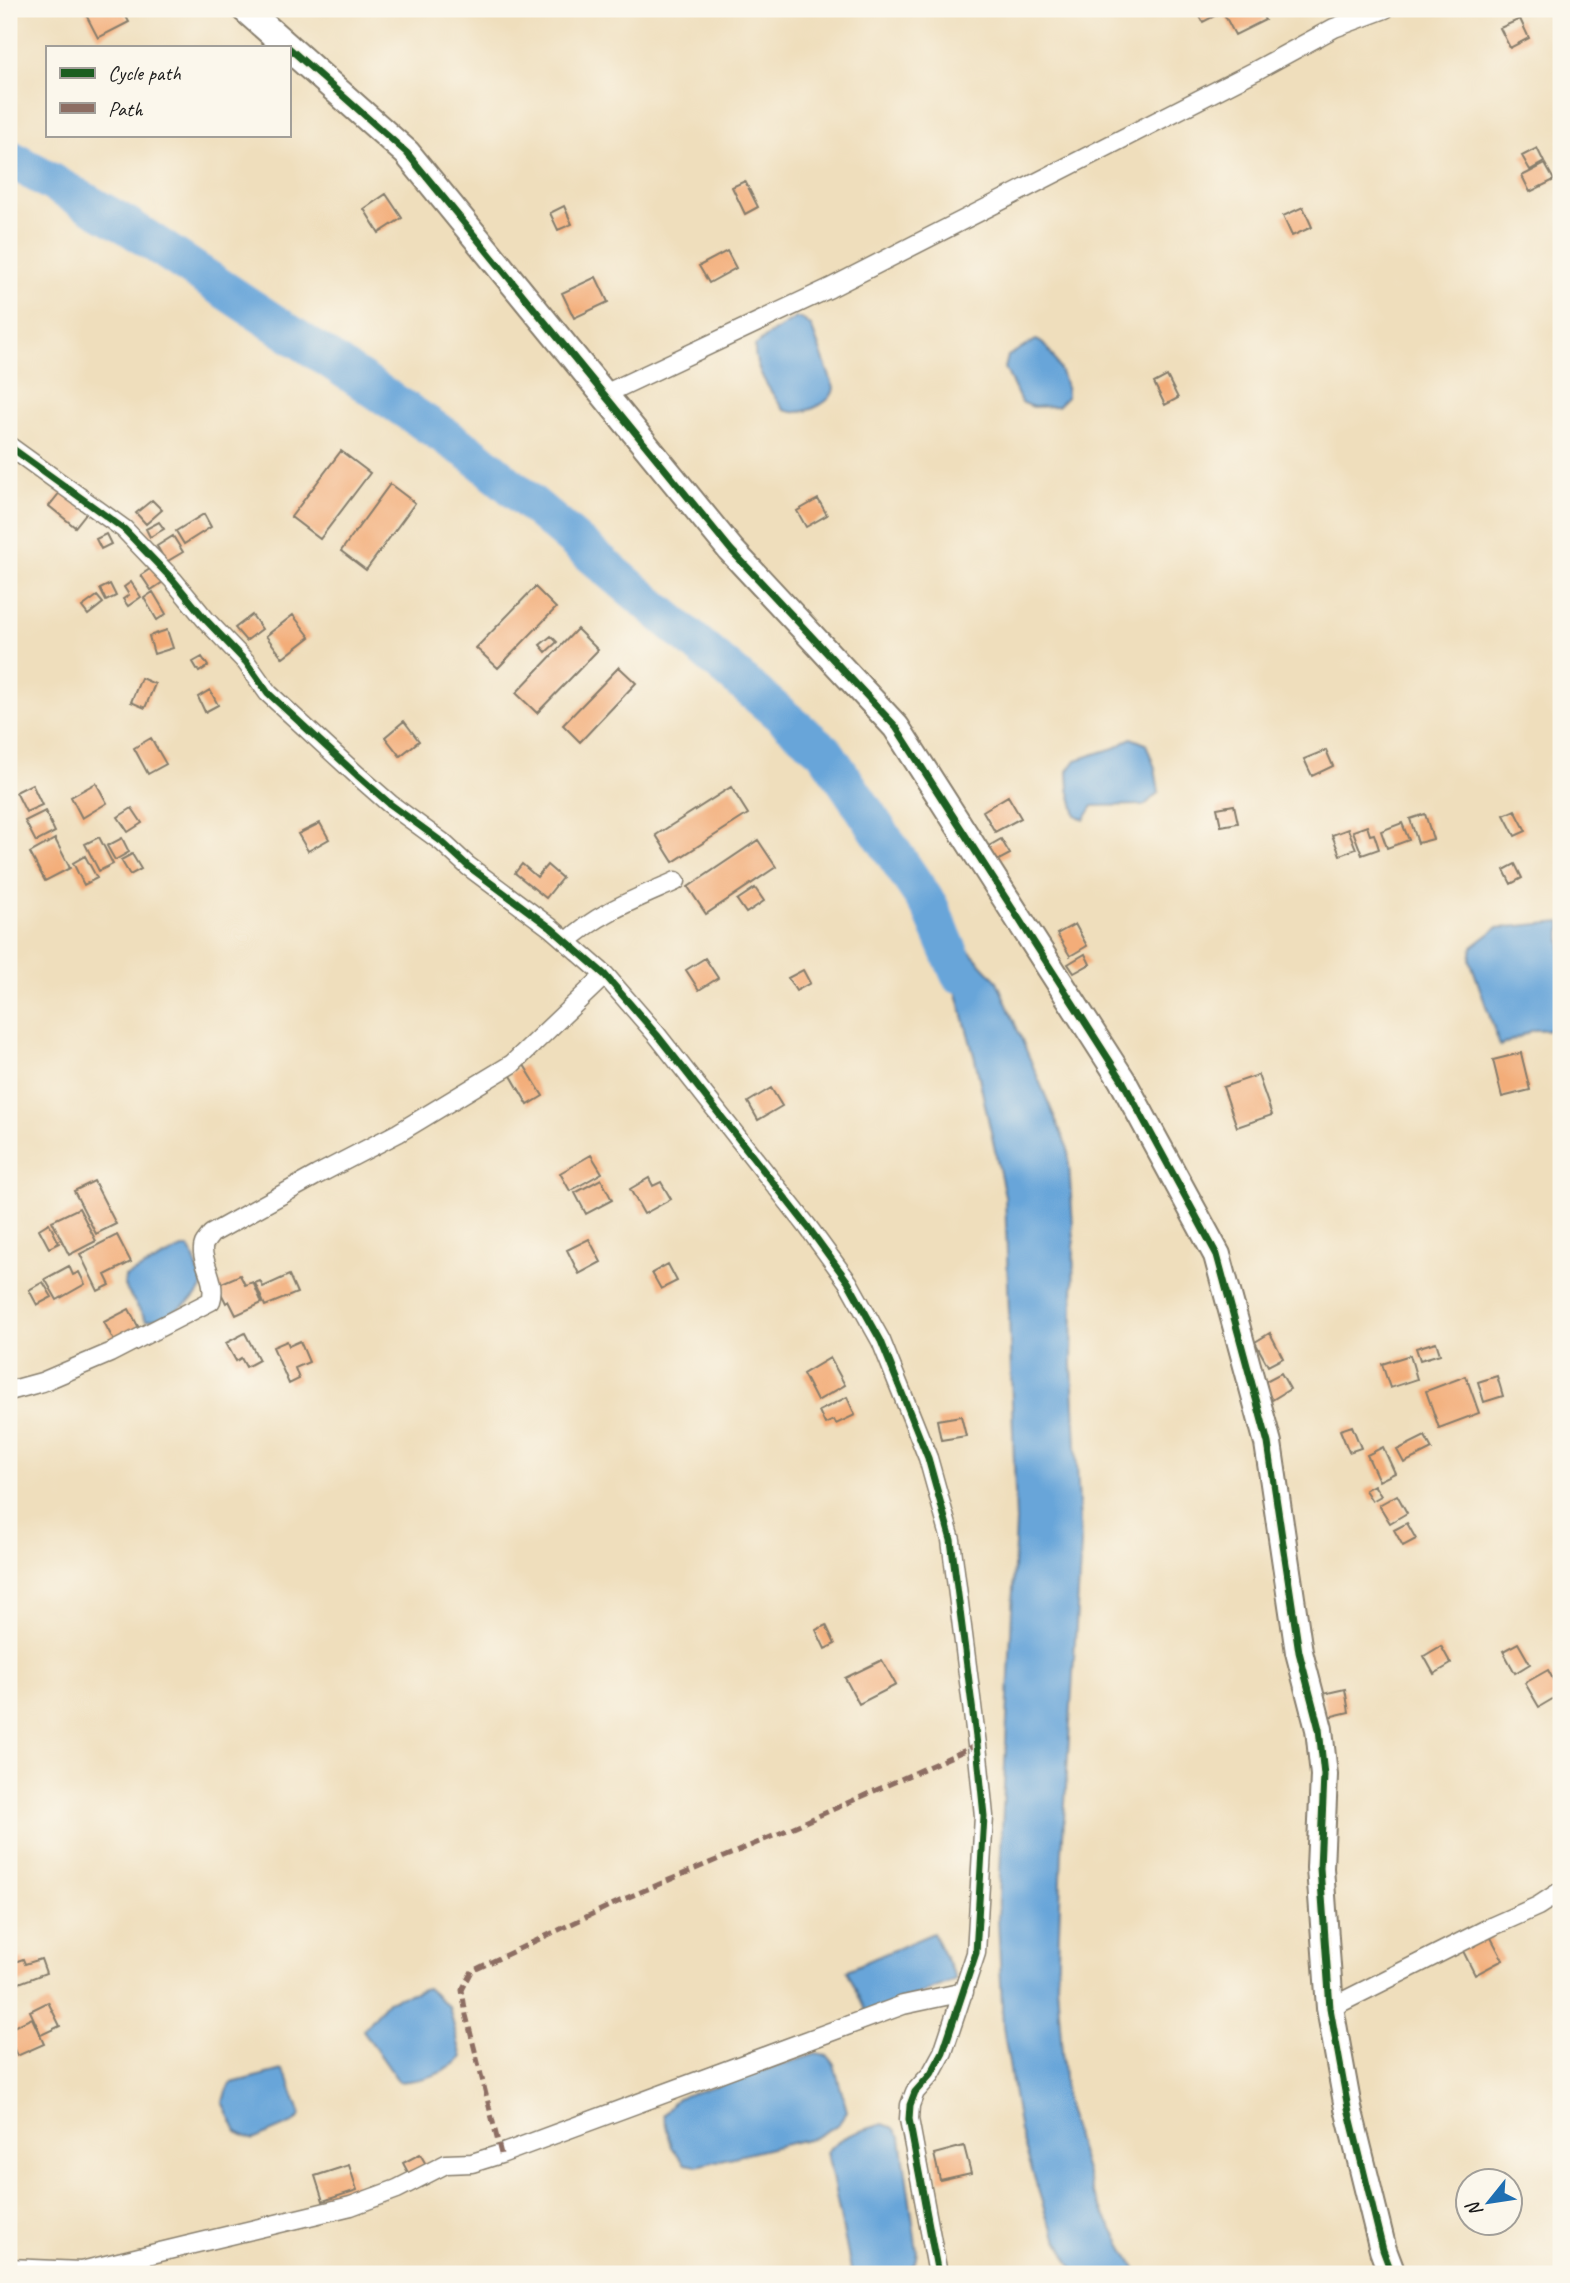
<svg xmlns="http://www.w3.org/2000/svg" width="1570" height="2283" viewBox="0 0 1570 2283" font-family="Caveat,sans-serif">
	<rect width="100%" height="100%" fill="#fbf7ec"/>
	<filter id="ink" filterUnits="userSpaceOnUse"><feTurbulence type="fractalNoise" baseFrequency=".0143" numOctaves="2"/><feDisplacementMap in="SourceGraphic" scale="14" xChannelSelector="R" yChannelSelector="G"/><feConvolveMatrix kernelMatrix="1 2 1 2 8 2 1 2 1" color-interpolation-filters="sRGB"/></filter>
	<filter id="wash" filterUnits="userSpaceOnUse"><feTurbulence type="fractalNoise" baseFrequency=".00686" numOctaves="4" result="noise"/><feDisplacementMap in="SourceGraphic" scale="28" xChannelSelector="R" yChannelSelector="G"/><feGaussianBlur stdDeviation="1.57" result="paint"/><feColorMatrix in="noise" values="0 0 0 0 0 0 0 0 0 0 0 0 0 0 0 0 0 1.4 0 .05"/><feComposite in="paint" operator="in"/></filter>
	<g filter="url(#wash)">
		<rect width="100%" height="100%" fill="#efdebc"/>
		<path fill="#67a5d9" stroke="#42607a" stroke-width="2" d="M796 318H801L811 326 834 388C833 402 809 412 796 412 792 413 788 411 784 410 771 392 753 368 755 346L767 336Z
			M1036 340C1051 344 1068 383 1067 397L1058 406 1033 407 1021 402 1005 368 1008 356Z
			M1131 738 1146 744 1155 768 1159 792 1145 805 1093 806 1084 820 1076 815 1069 789 1068 771 1076 760 1117 747Z
			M935 914 997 981 1068 1149 1074 1241 1072 1365 1081 1545 1062 1852 1057 1984 1066 2105 1093 2194 1138 2274H1076L1047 2218 1020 2132 1003 2027 998 1918 1016 1522 1005 1196 975 1059Z
			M1561 922V1029L1533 1030 1500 1046 1470 960 1472 947 1497 928Z
			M182 1248H189L192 1253 203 1285C200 1299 160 1322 146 1320L124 1286 125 1277Z
			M933 1933 956 1980 867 2015 847 1970Z
			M427 1988 449 2007 462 2058C444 2075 423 2080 399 2082L363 2030 387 2001Z
			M816 2054 828 2056 834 2064 847 2111 838 2125 816 2137 697 2166 685 2164 672 2147 663 2115 677 2098Z
			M282 2070 288 2079 301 2115 295 2122 253 2140 237 2132 223 2102 226 2091 232 2083Z
			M883 2124 894 2128 901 2138 917 2251 915 2262 907 2274H852L827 2152C838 2135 865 2130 883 2124Z"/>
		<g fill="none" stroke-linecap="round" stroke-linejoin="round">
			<path stroke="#67a5d9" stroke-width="38" d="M9 158 128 226 475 456 826 753 930 907 959 974"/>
		</g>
		<g id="blocks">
			<path fill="#f3ad79" d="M93 9H122L129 22 98 38 85 13Z
				M1196 9H1228L1203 22Z
				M1234 9H1259L1265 20 1235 35 1224 14Z
				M1520 19 1529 38 1510 48 1500 28Z
				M1537 148 1544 162 1530 170 1522 156Z
				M1545 164 1554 180 1530 192 1522 176Z
				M745 181 758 207 745 214 732 187Z
				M386 194 402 218 379 233 364 209Z
				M564 206 572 224 558 230 550 213Z
				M1303 207 1312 227 1292 236 1283 216Z
				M727 251 736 268 709 283 699 266Z
				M596 277 608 302 574 318 562 293Z
				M1167 376 1178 398 1165 405 1154 383Z
				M341 451 370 473 320 539 291 517Z
				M390 484 415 503 366 570 341 551Z
				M61 491 87 512 75 527 49 506Z
				M818 499 827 515 806 527 797 511Z
				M152 500 162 510 146 524 136 513Z
				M204 514 211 527 184 544 176 531Z
				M159 522 164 529 150 537 146 529Z
				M106 534 111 544 101 549 96 539Z
				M173 536 183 552 166 562 157 546Z
				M153 567 163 582 151 590 141 575Z
				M131 582 141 597 128 606 123 599 129 595 124 587Z
				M110 584 116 596 106 601 100 589Z
				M535 587 556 608 498 668 476 648Z
				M153 592 166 614 157 620 144 598Z
				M97 596 103 603 88 615 82 607Z
				M252 615 262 629 246 641 235 628Z
				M293 615 310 637 283 658 266 636Z
				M577 629 598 650 537 713 516 693Z
				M167 630 173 648 154 654 149 636Z
				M551 636 557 642 546 652 540 645Z
				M202 657 208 666 199 672 193 662Z
				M619 667 636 683 580 742 563 725Z
				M141 678 155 684 145 708 131 702Z
				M210 690 218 705 205 712 198 697Z
				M404 721 419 741 400 756 385 737Z
				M151 738 166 764 148 774 134 748Z
				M1326 750 1333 766 1312 776 1304 759Z
				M96 783 107 803 82 818 71 797Z
				M32 784 42 805 26 812 16 792Z
				M731 787 748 814 673 862 656 835Z
				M1008 796 1021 818 995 832 983 811Z
				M1234 805 1238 823 1221 826 1217 808Z
				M132 808 142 823 128 832 118 817Z
				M1515 810 1526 831 1515 836 1504 815Z
				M45 811 55 832 36 842 25 821Z
				M1425 814 1433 839 1418 843 1410 819Z
				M320 823 329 839 308 851 298 834Z
				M1402 823 1409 840 1387 848 1381 831Z
				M1367 826 1370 835 1374 834 1379 849 1362 855 1353 831Z
				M1348 829 1356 849 1340 855 1332 835Z
				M99 837 113 864 99 871 85 844Z
				M122 838 129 852 115 860 107 846Z
				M55 839 70 868 45 881 30 853Z
				M1001 839 1010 854 997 861 989 846Z
				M758 840 776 867 706 914 688 887Z
				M132 854 141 869 130 875 121 860Z
				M85 856 97 878 84 885 73 863Z
				M522 864 537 877 547 865 562 878 546 898 515 873Z
				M1515 864 1522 878 1511 884 1504 870Z
				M755 888 764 901 746 913 737 900Z
				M1075 924 1087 946 1070 956 1057 934Z
				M1085 954 1090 964 1074 973 1068 964Z
				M705 958 718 978 699 990 686 970Z
				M803 970 810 983 796 991 788 978Z
				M1521 1053 1530 1090 1502 1097 1493 1060Z
				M524 1065 543 1096 528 1105 510 1074Z
				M1258 1075 1272 1115 1237 1127 1223 1087Z
				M771 1088 782 1106 758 1120 748 1102Z
				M591 1155 602 1173 570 1191 560 1173Z
				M649 1178 653 1186 661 1182 671 1199 644 1214 630 1189Z
				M601 1179 612 1200 586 1214 575 1193Z
				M94 1181 116 1224 96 1234 74 1191Z
				M79 1208 96 1241 69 1255 52 1221Z
				M49 1223 59 1243 49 1248 39 1229Z
				M117 1235 131 1262 105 1275 110 1285 98 1291 80 1254Z
				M589 1239 601 1262 579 1274 567 1250Z
				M668 1264 677 1281 661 1289 652 1273Z
				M69 1266 73 1275 79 1272 85 1284 57 1300 45 1279Z
				M240 1275 245 1285 253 1282 262 1303 236 1315 229 1301 226 1303 217 1285Z
				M289 1275 297 1293 265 1306 255 1283 260 1281 263 1287Z
				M43 1282 52 1297 37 1305 29 1290Z
				M129 1309 140 1330 115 1343 104 1322Z
				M245 1333 259 1360 246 1367 241 1358 236 1361 226 1343Z
				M1270 1333 1283 1358 1268 1366 1255 1342Z
				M287 1341 289 1346 300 1341 309 1362 295 1368 299 1379 289 1384 273 1347Z
				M1436 1342 1440 1354 1420 1360 1416 1348Z
				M1410 1355 1417 1379 1390 1388 1382 1364Z
				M830 1358 845 1385 817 1401 803 1374Z
				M1281 1373 1290 1389 1272 1400 1262 1383Z
				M1466 1376 1479 1413 1439 1428 1426 1391Z
				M1497 1376 1503 1396 1484 1402 1478 1382Z
				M847 1397 855 1415 836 1424 834 1420 825 1424 819 1411Z
				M961 1416 966 1436 941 1440 937 1420Z
				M1352 1426 1361 1448 1349 1452 1340 1430Z
				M1425 1436 1432 1449 1404 1463 1397 1450Z
				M1383 1447 1395 1473 1379 1481 1367 1455Z
				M1374 1485 1381 1496 1372 1501 1365 1490Z
				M1397 1495 1407 1513 1390 1523 1379 1505Z
				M1407 1523 1416 1539 1403 1546 1394 1530Z
				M826 1625 835 1644 825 1649 816 1630Z
				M1518 1643 1530 1664 1515 1673 1503 1651Z
				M1441 1646 1451 1664 1434 1674 1424 1656Z
				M882 1660 896 1685 859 1704 845 1678Z
				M1548 1670 1561 1694 1539 1707 1525 1683Z
				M1345 1689 1349 1712 1328 1717 1323 1694Z
				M1489 1934 1503 1960 1475 1975 1462 1949Z
				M23 1959 25 1964 41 1959 46 1973 14 1985 9 1972V1964Z
				M48 2002 60 2026 41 2035 30 2011Z
				M32 2018 44 2044 17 2056 9 2038V2029Z
				M964 2146 971 2173 940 2180 934 2154Z
				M420 2154 428 2168 411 2178 403 2163Z
				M349 2165 357 2190 323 2201 315 2176Z"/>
		</g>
	</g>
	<g filter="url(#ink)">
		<use href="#blocks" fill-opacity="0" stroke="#867d6c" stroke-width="2"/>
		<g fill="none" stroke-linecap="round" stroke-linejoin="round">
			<defs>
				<path id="street" d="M605 394 830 288 1255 71 1334 28 1385 9
					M9 446 124 529 173 580 205 619 246 662 268 693 357 775 390 804 442 842 468 866 551 928 605 975 657 1035 808 1227 848 1282 881 1341 928 1458 951 1540 977 1745 984 1816 976 1953 943 2052 931 2074 915 2092 910 2105 909 2119 938 2274
					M567 942C597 913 638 898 676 881
					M9 1391 42 1382 110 1353 211 1301C218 1280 198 1258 204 1244 206 1240 209 1238 211 1234L317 1175 398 1133 512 1064 605 975
					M1330 2008 1493 1926 1538 1906 1561 1891
					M9 2268 81 2271 351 2206 397 2189 446 2164 472 2163 501 2154 903 2005 964 1992"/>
				<path id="secondary" d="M245 9 288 47
					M289 48 407 153 731 550 896 727 1122 1080 1217 1255 1268 1443 1299 1652 1319 1729 1324 1775 1320 1868 1330 2008 1348 2108 1383 2250 1392 2274"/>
			</defs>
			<use href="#street" stroke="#867d6c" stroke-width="21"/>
			<use href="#secondary" stroke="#867d6c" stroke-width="30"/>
			<use href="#street" stroke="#fff" stroke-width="18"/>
			<use href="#secondary" stroke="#fff" stroke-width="26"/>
			<path stroke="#8d6e63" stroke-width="5" stroke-dasharray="10 5" stroke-linecap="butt" d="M501 2154 466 2015 462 1990 472 1971 624 1899 778 1834 977 1745
				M81 2274V2271"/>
			<defs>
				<path id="cycleway" d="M289 48 407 153 731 550 896 727 1122 1080 1217 1255 1268 1443 1299 1652 1319 1729 1324 1775 1320 1868 1330 2008 1348 2108 1383 2250 1392 2274
					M9 446 124 529 173 580 205 619 246 662 268 693 357 775 390 804 442 842 468 866 551 928 605 975 657 1035 808 1227 848 1282 881 1341 928 1458 951 1540 977 1745 984 1816 976 1953 943 2052 931 2074 915 2092 910 2105 909 2119 938 2274"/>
			</defs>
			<use href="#cycleway" stroke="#fbf7ec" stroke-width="11"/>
			<use href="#cycleway" stroke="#1b5e20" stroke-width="7"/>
		</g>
	</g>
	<rect width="1570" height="2283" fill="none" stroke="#fbf7ec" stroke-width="35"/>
	<rect x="46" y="46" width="245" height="91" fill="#fbf7ec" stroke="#a29f99" stroke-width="2"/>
	<rect x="60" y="68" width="35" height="10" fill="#1b5e20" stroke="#a29f99" stroke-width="2"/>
	<text x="108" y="80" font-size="21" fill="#1c1c1c">Cycle path</text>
	<rect x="60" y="103" width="35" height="10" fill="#8d6e63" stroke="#a29f99" stroke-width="2"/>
	<text x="108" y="116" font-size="21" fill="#1c1c1c">Path</text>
	<g transform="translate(1489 2202) rotate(240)"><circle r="33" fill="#fbf7ec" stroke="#a29f99" stroke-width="2"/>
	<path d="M0-5L12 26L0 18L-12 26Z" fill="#1f6fb2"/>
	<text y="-10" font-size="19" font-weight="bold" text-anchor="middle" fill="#1c1c1c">N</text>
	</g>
</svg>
